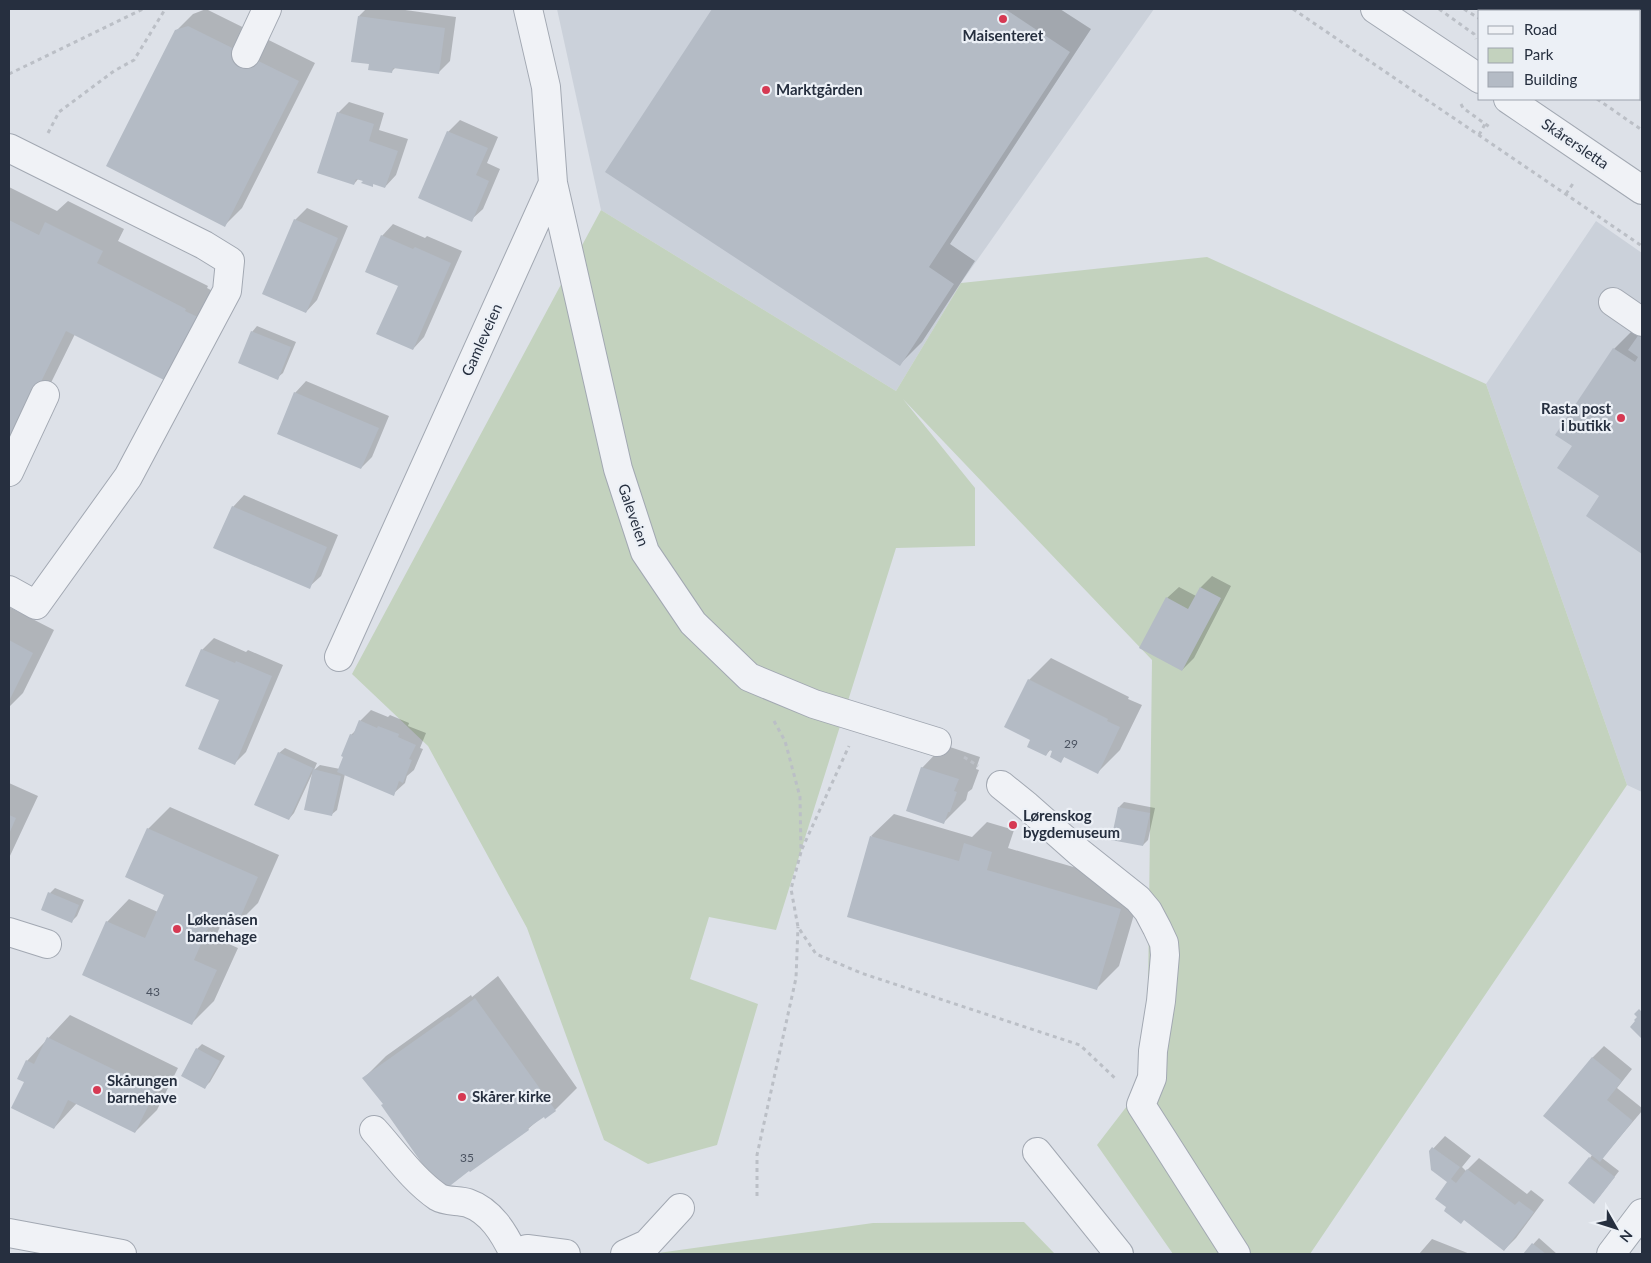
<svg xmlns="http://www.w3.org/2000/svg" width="1651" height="1263" viewBox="0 0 1651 1263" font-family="Lato,sans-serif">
	<rect width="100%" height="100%" fill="#dde1e8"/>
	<path fill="#cbd1da" d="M557 9H1154L961 283 896 391 601 210Z
		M1596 221 1642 253V792L1627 785 1486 384Z"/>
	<path fill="#c3d2be" d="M601 210 896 391 961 283 1207 257 1486 384 1627 785 1310 1254H1173L1097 1145 1147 1080 1152 660 903 399 975 488V546L896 548 776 930 709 917 690 979 758 1004 717 1145 648 1164 604 1140 527 928 428 746 352 674Z
		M1024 1222 1055 1254H651L873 1223Z"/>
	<path fill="#0003" d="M206 9 315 63 242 208 225 225 176 31 193 14Z
		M366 9H398L456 17 450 61 438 73 396 67 391 72 359 16Z
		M714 9H1060L1091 29 950 244 975 261 922 342 900 364 607 171Z
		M1520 9H1642V101L1639 99 1640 11H1519Z
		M349 102 384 113 379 130 408 139 396 175 385 187 374 183 372 186 359 178 354 184 338 113Z
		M460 120 498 137 487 163 500 169 483 209 471 220 448 132Z
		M9 187 57 211 68 201 124 229 118 241 208 286 207 288 222 296 212 315 75 334 9 468Z
		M307 208 348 226 317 300 306 312 295 220Z
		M393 224 425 238 427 236 462 251 424 337 413 349 399 285 382 236Z
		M257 326 296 342 283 373 277 378 252 332Z
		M1631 332 1639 337 1642 332V553L1588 516 1601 496 1573 446 1557 435 1614 349Z
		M306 381 389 416 372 457 361 468 295 393Z
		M244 495 338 535 321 576 309 587 233 507Z
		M1212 576 1231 586 1194 658 1182 670 1167 598 1179 587 1196 596 1201 587Z
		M9 607 54 630 23 693 9 707Z
		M214 638 246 652 248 650 283 665 246 752 235 763 220 700 202 650Z
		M1051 658 1129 697 1128 699 1142 705 1120 750 1098 772 1065 756 1060 761 1054 750 1051 749 1046 755 1032 739 1029 680Z
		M371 710 388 717 390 715 409 723 408 726 426 733 420 748 423 749 414 770 407 776 405 783 393 794 345 774 337 810 331 815 312 774 294 813 289 819 279 753 285 748 317 763 314 770 320 765 340 769 351 735 356 730 360 721Z
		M944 745 980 757 976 769 979 770 972 789 968 792 966 800 944 822 922 768Z
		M9 783 38 796 9 858Z
		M1124 802 1155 808 1148 840 1143 845 1119 807Z
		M170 807 279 855 258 903 236 925 223 920 215 938 238 948 214 1001 192 1023 84 975 107 922 129 899 158 912 166 894 148 829Z
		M894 814 972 837 987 822 1014 830 1008 848 1142 887 1119 966 1097 988 871 836Z
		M55 888 84 900 77 916 71 922 50 893Z
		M498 976 577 1088 555 1110 544 1115 528 1129 470 1171 384 1104 364 1078 386 1056 471 995 472 997Z
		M70 1015 178 1068 157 1110 135 1132 77 1103 54 1128 26 1082 19 1078 27 1061Z
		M202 1044 225 1056 210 1082 205 1087 197 1049Z
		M1604 1046 1632 1069 1617 1088 1642 1108V1111L1602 1158 1619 1171 1599 1197 1590 1158 1592 1155 1545 1116 1593 1057Z
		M1445 1136 1471 1156 1462 1167 1466 1171 1479 1158 1527 1194 1531 1190 1544 1200 1516 1238 1504 1250 1449 1182 1430 1152Z
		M1539 1238 1557 1254H1524Z
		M1432 1239 1470 1254H1419Z"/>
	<path fill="#b4bbc5" d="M712 9H1005L1070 52 929 267 954 284 900 366 605 172Z
		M1519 9H1642V102L1637 99H1640V11H1518Z
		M358 16 445 28 439 74 393 68 392 73 368 70 369 64 351 62Z
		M188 26 299 81 225 227 106 166 175 30Z
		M337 112 374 124 369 141 398 151 385 188 373 184V187L361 183 363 181 356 179 354 185 317 173Z
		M447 131 488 148 476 175 489 181 472 222 418 198Z
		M294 219 338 238 306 313 262 294Z
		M9 220 39 235 45 222 103 251 97 263 186 309 185 311 200 318 168 382 66 331 9 447Z
		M381 235 413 249 415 247 451 263 413 350 376 334 398 286 365 272Z
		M1642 330V554L1586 516 1599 496 1557 468 1572 446 1555 435 1613 348 1635 362 1638 357 1628 350Z
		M251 331 291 347 278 380 238 363Z
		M294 392 379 428 361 469 277 434Z
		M232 506 327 547 310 589 213 548Z
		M1200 587 1221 598 1182 671 1139 648 1166 597 1188 609Z
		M9 640 33 653 9 701Z
		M201 649 235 663 236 661 272 676 235 765 198 749 219 700 185 686Z
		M1028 679 1108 719 1107 721 1120 727 1098 774 1064 757 1061 763 1050 757 1052 751 1049 750 1046 756 1027 747 1030 740 1004 727Z
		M359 720 377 728 378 726 399 734 398 737 416 745 409 759 412 760 403 783 399 781 394 796 337 772 343 757 341 756 350 734 353 735Z
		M278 752 313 768 289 820 254 805Z
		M921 767 959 779 954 791 957 792 950 812H948L944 824 906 811Z
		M313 769 341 776 332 816 304 810Z
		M1118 807 1150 813 1143 846 1111 840Z
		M9 815 16 818 9 834Z
		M147 828 258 877 236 927 213 917 194 960 217 970 192 1025 82 975 106 921 145 938 164 895 125 877Z
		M870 836 959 861 964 843 992 852 987 870 1121 909 1097 990 847 917Z
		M48 892 79 905 72 923 41 910Z
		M475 998 556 1111 545 1119 544 1117 528 1128 529 1130 470 1172 469 1171 442 1192 381 1105 383 1104 362 1078 448 1017 449 1018Z
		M1639 1009 1642 1012V1039L1630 1027 1635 1021 1634 1020 1637 1017 1634 1014Z
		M47 1037 156 1090 135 1133 68 1100 54 1129 11 1108 24 1082 17 1079 26 1060 34 1064Z
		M196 1048 220 1061 205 1089 181 1076Z
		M1592 1057 1622 1081 1607 1100 1633 1121 1600 1162 1543 1116Z
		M1432 1147 1460 1167 1451 1179 1456 1183 1467 1169 1515 1205 1519 1201 1534 1212 1504 1251 1464 1220 1461 1224 1444 1211 1446 1207 1435 1199 1447 1182 1431 1170 1429 1151Z
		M1589 1157 1615 1177 1594 1204 1568 1183Z
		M1532 1243 1546 1254H1523Z"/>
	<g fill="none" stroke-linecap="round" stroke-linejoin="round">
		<defs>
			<path id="minor" d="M1375 9 1480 79
				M246 54 267 9
				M1508 99 1642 190
				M9 148 204 245 230 261 227 291 128 477 36 605 9 590
				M553 183 618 469 645 552 693 623 749 677 814 704 937 742
				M1613 302 1642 322
				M9 472 45 395
				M339 657 553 183 546 87 528 9
				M1001 785 1027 806 1079 852 1138 899 1148 911 1157 928 1164 943 1165 955 1161 1001 1153 1051 1152 1078 1141 1105 1236 1254
				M9 932 47 944
				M374 1130C394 1152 413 1180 438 1197 446 1202 459 1200 468 1203 491 1211 504 1233 514 1254
				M1037 1152 1119 1254
				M9 1233 122 1254
				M513 1254 527 1249 566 1254
				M625 1254 647 1244 680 1208
				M1611 1254 1642 1213"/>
		</defs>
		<use href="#minor" stroke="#a2a8b2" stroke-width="30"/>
		<path stroke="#bbbfc6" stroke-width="3" stroke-dasharray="4 4" stroke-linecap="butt" d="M1293 9 1642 246
			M1439 9 1474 34 1476 39
			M1464 9 1480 19
			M1497 11 1499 9
			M9 74 143 9
			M1597 99 1642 130
			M1461 104 1463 108 1491 128
			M48 133 59 112 114 71 134 60 164 11 163 9
			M1479 135 1485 124
			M1566 194 1574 182
			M774 721 785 741 800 797 801 852 791 889 798 927 816 954 861 973 1080 1045 1117 1080
			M964 757 978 766
			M802 849 849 746
			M757 1196V1155L796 978 798 927"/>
		<use href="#minor" stroke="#f0f2f6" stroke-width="28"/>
	</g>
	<g fill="#d63953" stroke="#ecf0f6" stroke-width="2">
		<circle cx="1003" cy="19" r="5"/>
		<circle cx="766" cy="90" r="5"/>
		<circle cx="1621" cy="418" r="5"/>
		<circle cx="1013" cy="825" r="5"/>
		<circle cx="177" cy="929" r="5"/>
		<circle cx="97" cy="1090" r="5"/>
		<circle cx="462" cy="1097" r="5"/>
	</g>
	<g text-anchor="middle" stroke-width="4.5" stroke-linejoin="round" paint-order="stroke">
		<g font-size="12" fill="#4a5260">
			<text x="1071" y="748">29</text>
			<text x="153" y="996">43</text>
			<text x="467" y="1162">35</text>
		</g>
		<g font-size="15" font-weight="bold" fill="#262f3f" stroke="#ecf0f6" text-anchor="start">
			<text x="1003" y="41" text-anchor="middle">Maisenteret</text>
			<text x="776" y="95">Marktgården</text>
			<text x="1611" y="414" text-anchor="end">Rasta post<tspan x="1611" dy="17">i butikk</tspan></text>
			<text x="1023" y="821">Lørenskog<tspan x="1023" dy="17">bygdemuseum</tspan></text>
			<text x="187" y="925">Løkenåsen<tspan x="187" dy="17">barnehage</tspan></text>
			<text x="107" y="1086">Skårungen<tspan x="107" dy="17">barnehave</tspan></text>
			<text x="472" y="1102">Skårer kirke</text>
		</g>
		<g font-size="15" fill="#262f3f" stroke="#ecf0f6">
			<text transform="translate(1575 144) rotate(34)" y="5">Skårersletta</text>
			<text transform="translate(482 340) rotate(-66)" y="5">Gamleveien</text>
			<text transform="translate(633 515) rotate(71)" y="5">Galeveien</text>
		</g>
	</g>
	<rect width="1651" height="1263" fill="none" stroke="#262f3f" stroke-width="20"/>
	<rect x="1478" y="10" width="162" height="90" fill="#ecf0f6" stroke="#9da3ad"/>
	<rect x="1488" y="26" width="25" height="8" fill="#f0f2f6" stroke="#9da3ad"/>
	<text x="1524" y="35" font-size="15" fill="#262f3f">Road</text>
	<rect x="1488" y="48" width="25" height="15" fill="#c3d2be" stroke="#9da3ad"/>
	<text x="1524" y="60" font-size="15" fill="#262f3f">Park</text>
	<rect x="1488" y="72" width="25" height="15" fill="#b4bbc5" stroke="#9da3ad"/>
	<text x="1524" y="85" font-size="15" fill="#262f3f">Building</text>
	<g transform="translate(1616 1228) rotate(129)" stroke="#ecf0f6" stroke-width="4" paint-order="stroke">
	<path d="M0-4L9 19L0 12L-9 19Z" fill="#262f3f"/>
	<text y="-8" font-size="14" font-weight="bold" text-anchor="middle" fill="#262f3f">N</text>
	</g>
</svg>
